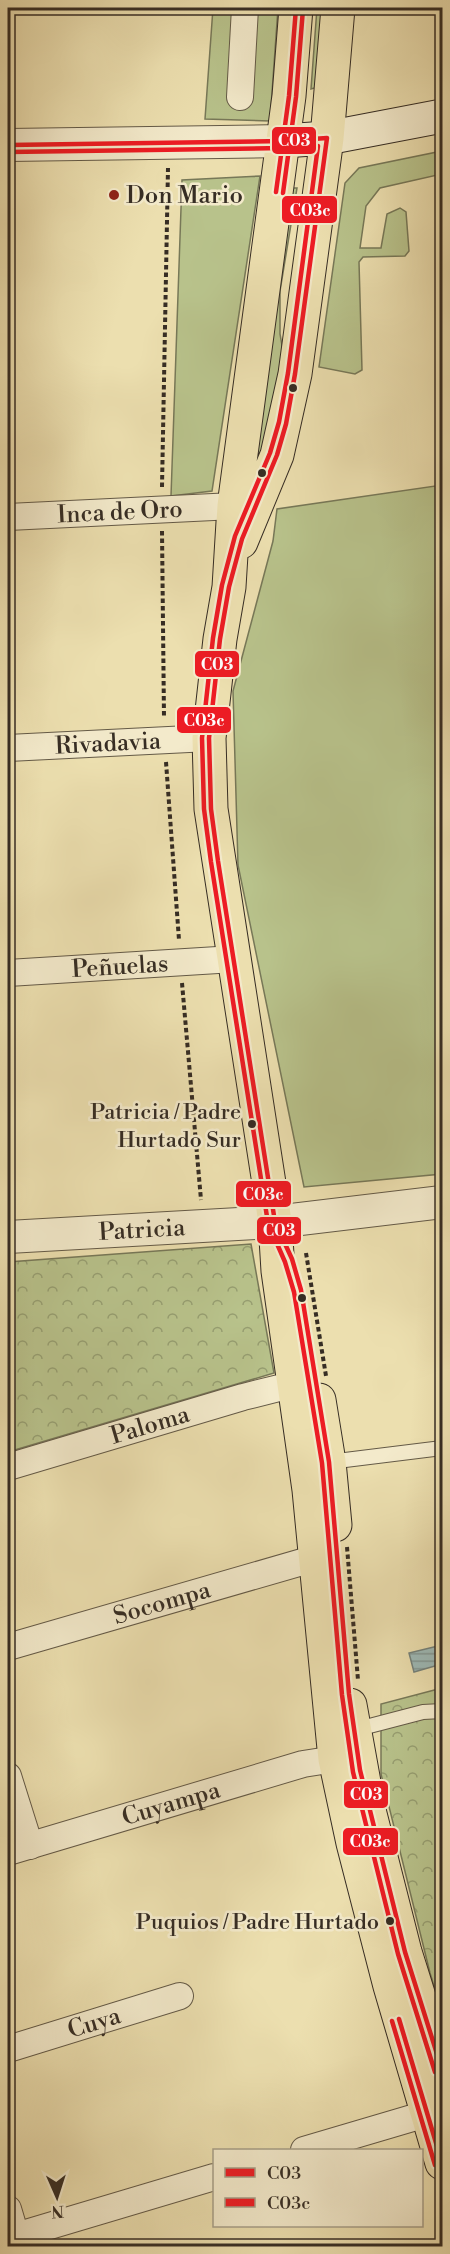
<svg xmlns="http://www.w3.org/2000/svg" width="450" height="2254" viewBox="0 0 450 2254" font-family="'Libre Bodoni',serif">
	<defs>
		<pattern id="park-crowns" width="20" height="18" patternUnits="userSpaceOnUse" patternTransform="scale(1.5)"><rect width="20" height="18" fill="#b8c28b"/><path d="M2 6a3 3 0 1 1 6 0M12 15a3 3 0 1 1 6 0" fill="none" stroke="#969e71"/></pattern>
		<pattern id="water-rules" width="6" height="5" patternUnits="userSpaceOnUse" patternTransform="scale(1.5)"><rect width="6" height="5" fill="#9ebab7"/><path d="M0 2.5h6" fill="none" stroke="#829895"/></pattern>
	</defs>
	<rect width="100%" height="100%" fill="#ecdfaf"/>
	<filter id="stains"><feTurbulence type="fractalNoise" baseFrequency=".00333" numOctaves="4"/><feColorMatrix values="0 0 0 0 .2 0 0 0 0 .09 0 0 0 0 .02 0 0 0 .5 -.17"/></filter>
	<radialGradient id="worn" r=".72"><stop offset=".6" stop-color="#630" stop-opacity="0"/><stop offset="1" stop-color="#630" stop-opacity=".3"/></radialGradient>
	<path fill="#b8c28b" stroke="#777858" stroke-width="1.5" d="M213 8H278L270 121 205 119Z
		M317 8H323L318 87 311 89Z
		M442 151V174L380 188 366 206 360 248H381L387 214 400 208 406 212 409 251 405 256 363 257 359 262 362 370 355 374 319 367 345 183 359 168Z
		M260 176 212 491 171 496 182 180Z
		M290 188H297L280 291V334L284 357 256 483 253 460Z
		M442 485V1174L304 1187 238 865 233 691 273 541 277 509Z"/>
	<path fill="url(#park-crowns)" stroke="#777858" stroke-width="1.5" d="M251 1244 274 1373 8 1452V1262Z
		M442 1688V2013L430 1973 381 1774V1704Z"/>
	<path fill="url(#water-rules)" stroke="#74827c" stroke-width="1.5" d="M442 1645V1664L414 1672 409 1653Z"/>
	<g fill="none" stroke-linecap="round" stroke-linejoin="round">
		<defs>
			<path id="service" d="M329 1462 442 1448
				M354 1730 423 1712 442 1711"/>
			<g id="minor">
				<path d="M240 97 245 8"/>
				<path id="s1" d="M8 517 234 506"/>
				<path id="s2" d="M8 748 209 738"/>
				<path id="s3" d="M8 973 234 959"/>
				<path id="s4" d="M8 1467 243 1397 295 1384"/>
				<path id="s5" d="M8 1647 316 1558"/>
				<path d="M8 1776 30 1846"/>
				<path id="s6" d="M8 1852 303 1764 335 1759"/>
				<path id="s7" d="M8 2049 180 1996"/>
				<path d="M304 2150 426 2114"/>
				<path d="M8 2209 19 2246"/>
				<path d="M16 2236 214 2177"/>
			</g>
			<g id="tertiary">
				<path d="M8 145 283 141"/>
				<path id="s8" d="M8 1237 275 1222 442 1202"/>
			</g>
			<path id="secondary" d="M283 141 327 138 442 116"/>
			<path id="primary" d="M296 8 289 96 234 506 229 587 220 639 209 738 211 809 275 1222 278 1271 309 1490 335 1759 353 1843 390 1986 442 2163
				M241 542 277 455 295 374 327 138 338 8
				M319 1400 329 1462 335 1525
				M350 1705 369 1810 405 1952 442 2070"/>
		</defs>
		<use href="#service" stroke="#645a47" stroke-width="16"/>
		<use href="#minor" stroke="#645a47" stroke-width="28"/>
		<use href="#tertiary" stroke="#645a47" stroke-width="34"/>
		<use href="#secondary" stroke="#362d24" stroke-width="35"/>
		<use href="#primary" stroke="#362d24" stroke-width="35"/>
		<path stroke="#362d24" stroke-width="4" stroke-dasharray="4.5 3" stroke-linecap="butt" d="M162 487 168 168
			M162 531 164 718
			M166 762 179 940
			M182 983 201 1200
			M306 1253 326 1376
			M347 1547 358 1680"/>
		<use href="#service" stroke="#f3eacb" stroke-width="14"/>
		<use href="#minor" stroke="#f3eacb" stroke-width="26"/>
		<use href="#tertiary" stroke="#f3eacb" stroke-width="32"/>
		<use href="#secondary" stroke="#f3eacb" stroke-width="33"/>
		<use href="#primary" stroke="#ecdfaf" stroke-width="33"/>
		<defs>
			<path id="bus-1" d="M8 145 283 141 327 138 295 374 286 424 277 455 242 539 229 587 220 639 209 738 211 809 218 861 275 1222 292 1259 301 1290 329 1462 349 1694 360 1770 405 1952 442 2070
				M276 192 289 96 296 8
				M399 2019 442 2163"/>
			<path id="bus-2" d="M8 152 283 148 318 146 288 373 279 422 270 453 235 536 222 585 213 638 202 738 204 809 211 862 268 1223 285 1262 294 1292 322 1463 342 1695 353 1772 398 1954 435 2072
				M283 193 296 97 303 9
				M392 2021 435 2165"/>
		</defs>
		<use href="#bus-1" stroke="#f3eacb" stroke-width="9"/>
		<use href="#bus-2" stroke="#f3eacb" stroke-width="9"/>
		<use href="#bus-1" stroke="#ed1c24" stroke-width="4.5"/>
		<use href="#bus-2" stroke="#ed1c24" stroke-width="4.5"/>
	</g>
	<circle fill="#8f2418" stroke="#f3eacb" stroke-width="2" cx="114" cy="195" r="6"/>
	<g fill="#362d24" stroke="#f3eacb" stroke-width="2">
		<circle cx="293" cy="388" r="5"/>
		<circle cx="262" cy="473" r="5"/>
		<circle cx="252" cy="1124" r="5"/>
		<circle cx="302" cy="1298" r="5"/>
		<circle cx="390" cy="1921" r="5"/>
	</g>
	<g text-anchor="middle" stroke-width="5" stroke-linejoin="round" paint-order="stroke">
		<g font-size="22" fill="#362d24" stroke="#f3eacb" text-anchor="end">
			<text x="241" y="1119">Patricia / Padre<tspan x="241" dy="28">Hurtado Sur</tspan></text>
			<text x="379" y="1929">Puquios / Padre Hurtado</text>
		</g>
		<g font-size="24" fill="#362d24" stroke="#f3eacb" text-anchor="start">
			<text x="126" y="203">Don Mario</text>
		</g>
		<g font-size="24" fill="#362d24" stroke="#f3eacb">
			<text dy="8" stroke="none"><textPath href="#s1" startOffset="112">Inca de Oro</textPath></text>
			<text dy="8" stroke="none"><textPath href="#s2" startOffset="100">Rivadavia</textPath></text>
			<text dy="8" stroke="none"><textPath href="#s3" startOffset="112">Peñuelas</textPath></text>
			<text dy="8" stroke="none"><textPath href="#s8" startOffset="134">Patricia</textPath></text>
			<text dy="8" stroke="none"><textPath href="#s4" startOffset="148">Paloma</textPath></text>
			<text dy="8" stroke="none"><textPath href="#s5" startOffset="160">Socompa</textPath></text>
			<text dy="8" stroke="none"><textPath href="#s6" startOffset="170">Cuyampa</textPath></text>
			<text dy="8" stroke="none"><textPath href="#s7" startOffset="90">Cuya</textPath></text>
		</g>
	</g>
	<g stroke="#f3eacb" stroke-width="2">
		<rect x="271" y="126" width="46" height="29" rx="6" fill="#ed1c24"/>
		<rect x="281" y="195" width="57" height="29" rx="6" fill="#ed1c24"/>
		<rect x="194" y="650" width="46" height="28" rx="6" fill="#ed1c24"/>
		<rect x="176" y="706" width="56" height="28" rx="6" fill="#ed1c24"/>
		<rect x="235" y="1180" width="57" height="28" rx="6" fill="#ed1c24"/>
		<rect x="256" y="1216" width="46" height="29" rx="6" fill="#ed1c24"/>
		<rect x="343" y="1780" width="46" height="29" rx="6" fill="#ed1c24"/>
		<rect x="342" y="1827" width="57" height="29" rx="6" fill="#ed1c24"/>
	</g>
	<g font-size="16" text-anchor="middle" font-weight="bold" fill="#fff">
		<text x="294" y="146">C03</text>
		<text x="310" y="216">C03c</text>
		<text x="217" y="670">C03</text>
		<text x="204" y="726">C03c</text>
		<text x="263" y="1200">C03c</text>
		<text x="279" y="1236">C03</text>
		<text x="366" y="1800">C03</text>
		<text x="370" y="1847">C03c</text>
	</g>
	<rect width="450" height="2254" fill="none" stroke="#ecdfaf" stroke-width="30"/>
	<rect x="9" y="9" width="432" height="2236" fill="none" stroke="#362d24" stroke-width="3"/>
	<rect x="15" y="15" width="420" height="2224" fill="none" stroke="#362d24" stroke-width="1.5"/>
	<rect x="213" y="2149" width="210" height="78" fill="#f3eacb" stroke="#a79e88" stroke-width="1.5"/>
	<rect x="225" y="2168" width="30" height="9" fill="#ed1c24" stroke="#a79e88" stroke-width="1.5"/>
	<text x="267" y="2179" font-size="18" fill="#362d24">C03</text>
	<rect x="225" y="2198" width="30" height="9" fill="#ed1c24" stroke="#a79e88" stroke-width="1.5"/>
	<text x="267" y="2209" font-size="18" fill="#362d24">C03c</text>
	<g transform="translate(57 2197) rotate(177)" stroke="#f3eacb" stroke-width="4.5" paint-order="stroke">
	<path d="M0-4.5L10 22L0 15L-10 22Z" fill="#362d24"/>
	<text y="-9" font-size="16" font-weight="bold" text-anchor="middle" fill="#362d24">N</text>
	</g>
	<rect width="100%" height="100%" filter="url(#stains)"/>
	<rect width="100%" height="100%" fill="url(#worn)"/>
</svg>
